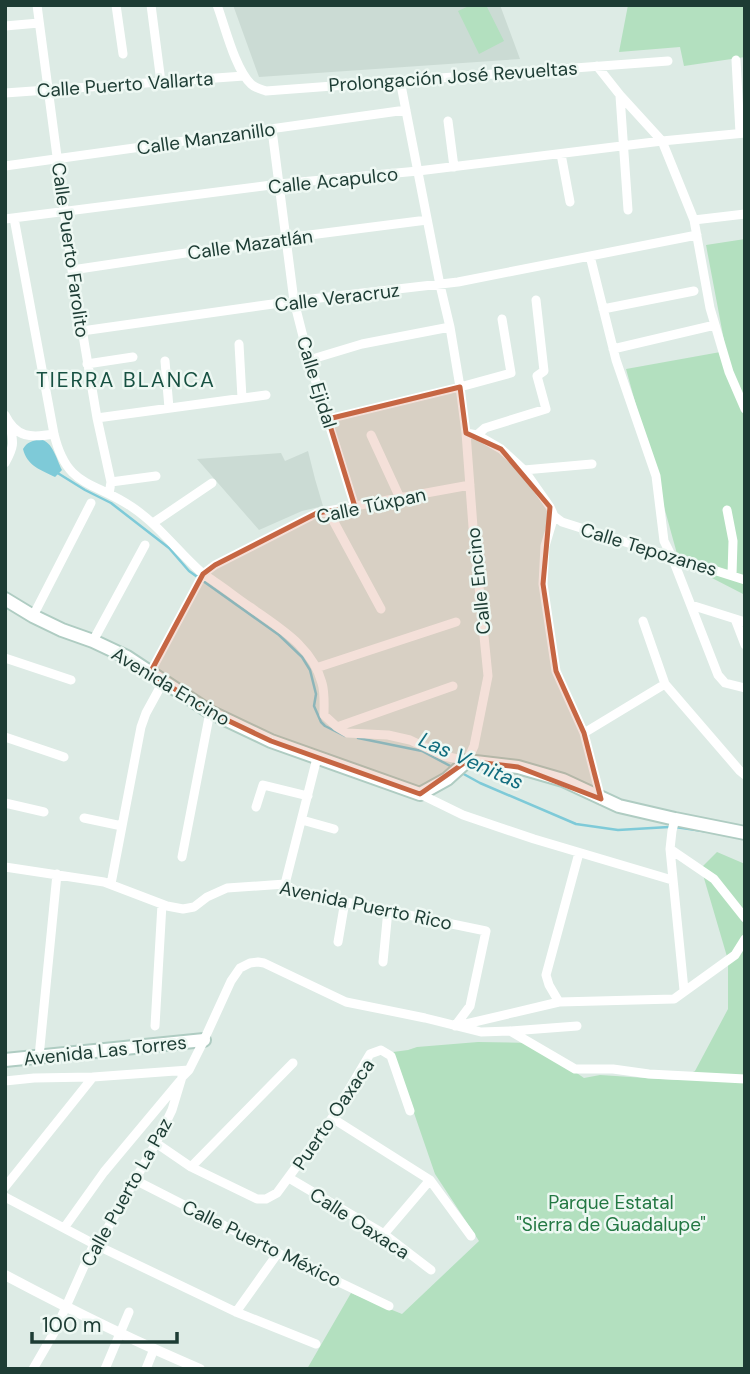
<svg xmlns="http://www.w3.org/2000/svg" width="750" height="1374" viewBox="0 0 750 1374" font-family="'DM Sans',sans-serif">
	<rect width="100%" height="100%" fill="#ddebe5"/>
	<path fill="#cbdbd4" d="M233 5H500L520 59 259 77Z
		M308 451 315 479 323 506 302 511 259 530 197 459 281 453 285 461Z"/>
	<path fill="#b3e0bf" d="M471 5H486L504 41 479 54 458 11Z
		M628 5H745V57L684 66 680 47 619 52Z
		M745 239V595L679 561 626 369 726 351 706 245Z
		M717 852 745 864V1369H307L351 1293 402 1314 479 1241 435 1174 393 1052 408 1050 417 1047 478 1042 533 1043 584 1078 600 1075 676 1080 695 1071 728 1009V960L701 868Z"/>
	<path fill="#7ecad8" d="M40 439C53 442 56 458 62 470L55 477C41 470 27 466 23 449 27 442 32 441 40 439Z"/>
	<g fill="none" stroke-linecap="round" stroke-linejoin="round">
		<path stroke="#7ecad8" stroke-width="2.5" d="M56 472 85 490 111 503 169 548 189 571 279 635 302 657 310 670 316 694 314 706 321 722 325 726 345 736
			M358 738 422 751 454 768
			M460 772 480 783 576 824 618 830 669 827
			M675 827 710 832"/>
		<defs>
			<path id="secondary" d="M5 599 33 616 62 630 93 641 127 657 210 712 271 741 420 794 447 779 467 761 518 767 563 780 619 806 675 819 745 833
				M5 1060 204 1040"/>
		</defs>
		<use href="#secondary" stroke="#afccc2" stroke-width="16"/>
		<path stroke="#fff" stroke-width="9" d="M37 5 72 270 97 418 111 482 109 494
			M116 5 123 54
			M151 5 161 82
			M217 5C225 26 235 69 251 84 255 88 260 89 266 91L668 61
			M5 26 39 23
			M736 60 740 133
			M597 66 620 95 662 141 694 220 710 308 729 372 745 409
			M5 93 244 76
			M620 96 628 210
			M448 121 454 167
			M272 130 294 301 309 360 355 507
			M561 154 570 202
			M5 166 406 110
			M14 218 54 434C67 488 92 480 132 507 159 525 178 552 202 573 206 576 211 579 215 582 227 590 238 599 250 607 279 628 312 646 322 683 325 693 324 705 324 715L337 727 347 733 388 735 410 740 444 756 467 761 474 746 488 676 473 527 466 433 460 387 450 327 440 285 400 80
			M5 219 279 184 418 171 662 141 745 133
			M694 220 745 214
			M590 256 616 360 656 476 664 541 672 557 718 675 725 683 745 688
			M72 270 286 238 427 220
			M603 309 694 291
			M82 331 294 301 458 282 697 235
			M239 344 242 398
			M613 349 715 325
			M309 360 362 344 450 327
			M165 361 169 408
			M87 364 133 357
			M5 415C16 438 31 438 54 434
			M97 418 266 395
			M328 419 460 387 511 373 502 319
			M466 433 477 435 501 449 524 470 550 507 554 516 545 546 543 584 556 671 584 733 601 799
			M371 435 400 498
			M477 435 485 428 546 409 537 376 544 371 536 300
			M5 463C14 447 14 443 10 426
			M524 470 592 464
			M111 482 156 476
			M727 510 733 541 732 575
			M328 511 381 609
			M554 516 562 522 745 580
			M153 523 212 483
			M691 605 745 622
			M33 616 91 503
			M735 619 745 645
			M643 621 665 684 740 771 745 775
			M93 641 145 545
			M5 658 71 680
			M316 668 456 622
			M150 673 203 574 215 565 317 513 470 485
			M337 727 453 686
			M584 733 665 684
			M5 737 64 757
			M420 794 463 815 534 839 672 880
			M5 803 44 812
			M256 807 263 785 308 796
			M84 818 122 826
			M675 819 672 831 670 849 684 990
			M302 820 334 829
			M670 849 714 879 745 918
			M182 857 210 712
			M5 867 104 882 167 906 183 909 194 907 207 897 227 888 285 884 297 892 486 931 470 1006 455 1026
			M111 884 141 727 146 713 163 682
			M285 884 317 758
			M338 942 345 901
			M383 962 388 910
			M559 1002 549 985 546 975 579 853
			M155 1026 162 904
			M457 1026 559 1002 674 999 735 955 745 939
			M511 1031 577 1026
			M39 1057 57 874
			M5 1081 34 1078 93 1077 189 1070
			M332 1118 430 1180 471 1236
			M156 1143 191 1167 257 1199H266L277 1193 332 1118 370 1054 381 1050 391 1056 410 1111
			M191 1167 293 1063
			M289 1178 384 1234 431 1270
			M135 1180 278 1253 389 1306
			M5 1187 93 1077
			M5 1197 94 1244 236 1312 316 1344
			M64 1228 104 1172 180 1081
			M384 1234 430 1180
			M236 1312 278 1253
			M33 1369 55 1331 94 1244 103 1236 156 1143 172 1110 182 1077 189 1070 204 1040 231 981 240 968 250 963 258 962 264 963 346 1002 425 1018 481 1032 510 1031 575 1069H613L649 1074 745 1079
			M105 1369 129 1312
			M146 1369 154 1349"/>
		<path stroke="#fff" stroke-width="10" d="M5 1275C69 1309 133 1341 200 1369"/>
		<use href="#secondary" stroke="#fff" stroke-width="12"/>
	</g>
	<path fill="#c66643" fill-opacity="0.2" stroke="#c66643" stroke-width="5" stroke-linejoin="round" d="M460 387 466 433 501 449 550 507 543 584 556 671 584 733 601 799 518 767 467 761 420 794 271 741 210 712 150 673 203 574 215 565 317 513 355 507 328 419Z"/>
	<g text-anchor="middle" stroke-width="5" stroke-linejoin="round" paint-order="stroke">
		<g font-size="19" fill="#1d3c34" stroke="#eef8f3">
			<text transform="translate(453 76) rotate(-4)" y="7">Prolongación José Revueltas</text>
			<text transform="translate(125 84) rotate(-4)" y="7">Calle Puerto Vallarta</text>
			<text transform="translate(206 138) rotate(-8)" y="7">Calle Manzanillo</text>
			<text transform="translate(333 180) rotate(-6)" y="7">Calle Acapulco</text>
			<text transform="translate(250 244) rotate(-8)" y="7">Calle Mazatlán</text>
			<text transform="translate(71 250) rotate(82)" y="7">Calle Puerto Farolito</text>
			<text transform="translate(337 297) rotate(-7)" y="7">Calle Veracruz</text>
			<text transform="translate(317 382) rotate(73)" y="7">Calle Ejidal</text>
			<text transform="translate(371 505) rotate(-12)" y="7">Calle Túxpan</text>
			<text transform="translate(649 549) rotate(17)" y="7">Calle Tepozanes</text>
			<text transform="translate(478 581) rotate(-96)" y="7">Calle Encino</text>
			<text transform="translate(171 686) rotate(31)" y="7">Avenida Encino</text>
			<text transform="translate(366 905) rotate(12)" y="7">Avenida Puerto Rico</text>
			<text transform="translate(105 1050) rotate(-6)" y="7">Avenida Las Torres</text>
			<text transform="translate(333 1114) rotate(-56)" y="7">Puerto Oaxaca</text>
			<text transform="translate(126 1192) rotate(-61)" y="7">Calle Puerto La Paz</text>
			<text transform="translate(360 1223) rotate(33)" y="7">Calle Oaxaca</text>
			<text transform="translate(262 1243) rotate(26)" y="7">Calle Puerto México</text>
		</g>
		<g font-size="19" fill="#237843" stroke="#eef8f3">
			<text x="611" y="1209">Parque Estatal<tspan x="611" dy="22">"Sierra de Guadalupe"</tspan></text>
		</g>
		<g font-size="21" letter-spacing="2" fill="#175142" stroke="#eef8f3">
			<text x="126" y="387">TIERRA BLANCA</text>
		</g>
		<g font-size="21" font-style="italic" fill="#116d7f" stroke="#eef8f3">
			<text transform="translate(471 761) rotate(24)" y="7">Las Venitas</text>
		</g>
	</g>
	<rect width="750" height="1374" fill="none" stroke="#1d3c34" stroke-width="14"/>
	<path d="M32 1332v10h145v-10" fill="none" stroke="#1d3c34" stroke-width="3.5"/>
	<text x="42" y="1332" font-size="21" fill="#1d3c34" stroke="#eef8f3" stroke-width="5" paint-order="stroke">100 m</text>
</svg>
